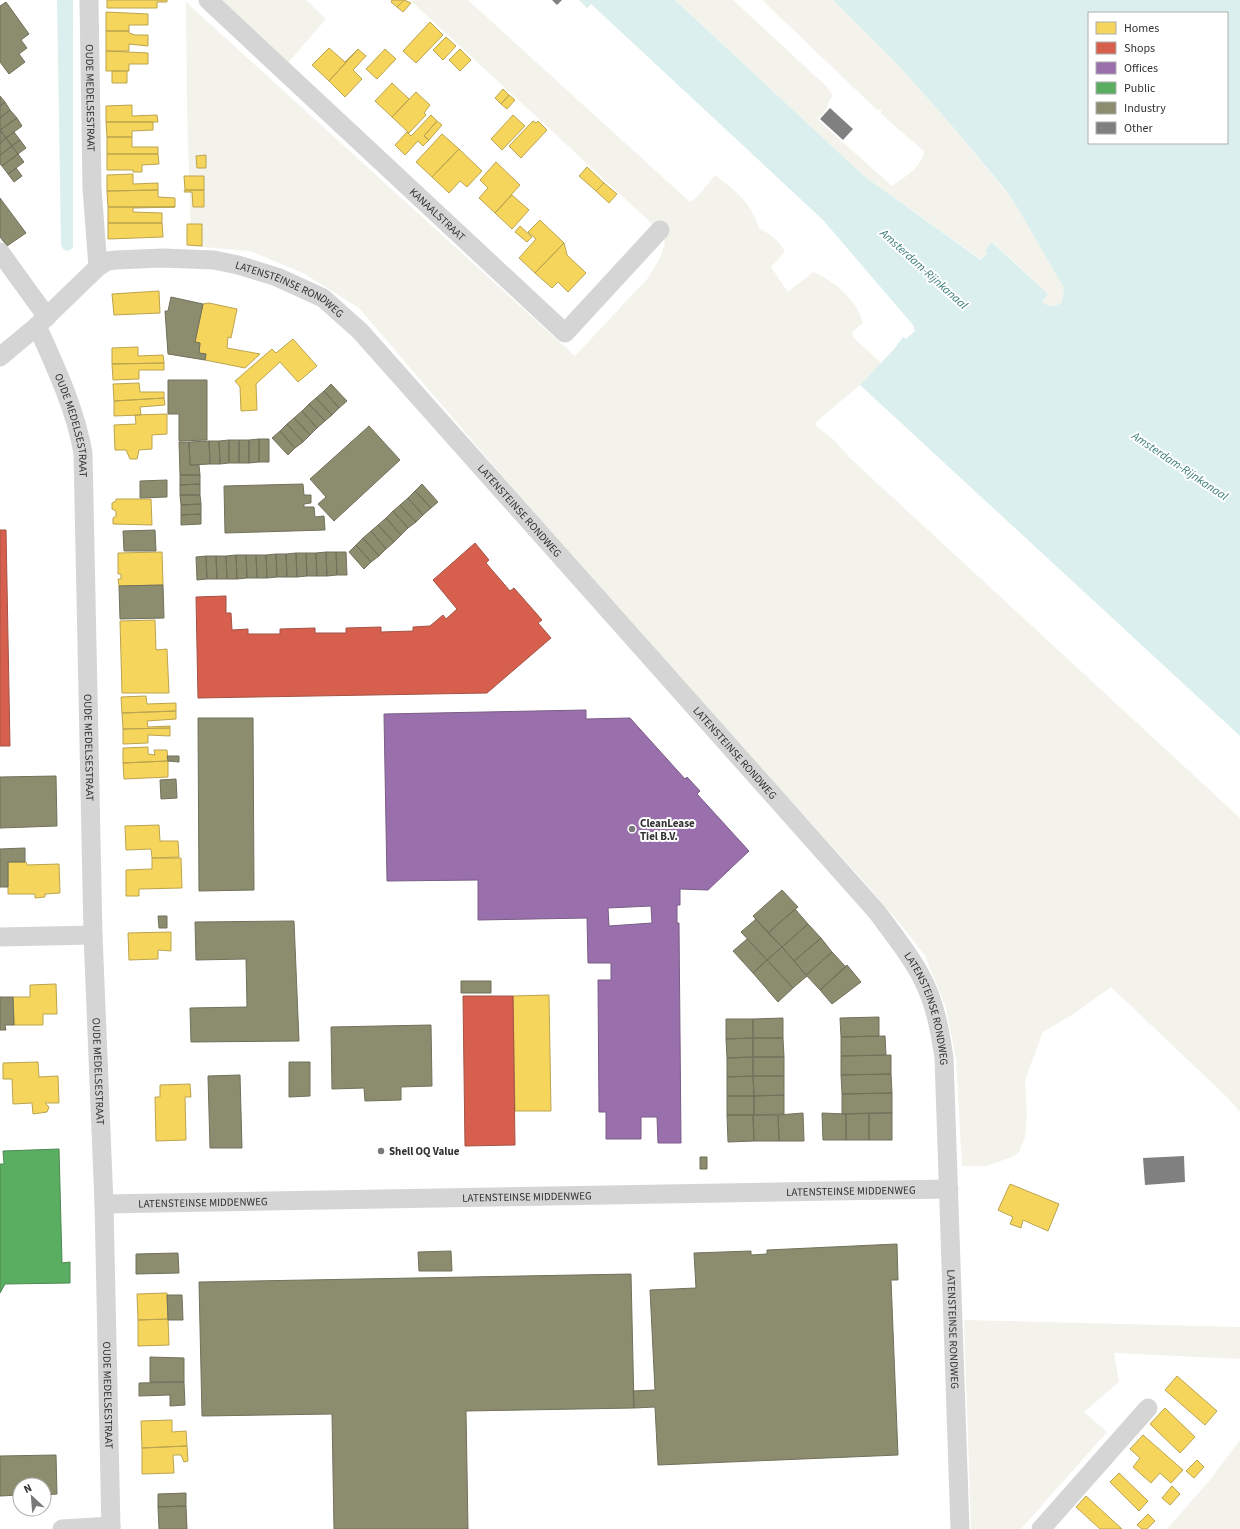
<svg xmlns="http://www.w3.org/2000/svg" width="1240" height="1529" viewBox="0 0 1240 1529" font-family="'Source Sans 3',sans-serif">
	<rect width="100%" height="100%" fill="#fff"/>
	<path fill="#f3f3ec" d="M216 0H306L326 19 286 65Z
		M410 0H468L690 202 699 195 715 175C737 192 750 201 759 228 770 234 778 240 785 251L771 267 788 292 813 272C834 280 858 302 863 323L852 332 854 338 881 363 860 385 817 421 815 425 834 440 851 459 1240 818V1112L1229 1099 1111 987 1075 1013 1043 1032 1025 1080 1027 1117 1025 1137 1019 1152 1012 1157 986 1166H962L956 1059 946 1008 925 956 902 926 860 877 694 695 521 498 359 308 303 273 250 251 191 246 187 109 186 2 575 356 648 278 660 258 665 243 663 237 649 221Z
		M675 0H733L827 87 833 95 829 101 827 108 818 120 892 186C905 177 922 167 924 151L881 114V110H877L762 0H833L899 66 953 127 1007 193 1017 206 1064 288 1062 302C1055 308 1049 307 1042 302L1048 294 993 242 985 250 988 253 982 260 864 176Z
		M964 1320 1240 1327V1359L1114 1353 1119 1382 1084 1412 1107 1432 1021 1529H971Z
		M1240 1440V1529H1167L1209 1481Z"/>
	<path fill="#dbf0ee" fill-rule="evenodd" d="M57 0H73V248L67 251 63 249 61 245Z
		M579 0H675L864 176 981 260 988 253 985 250 992 242 1048 294 1042 302C1049 307 1055 308 1062 302L1064 288 1017 207 1007 192 953 127 899 66 833 0H1240V736L860 385 895 348 903 337 906 339 915 331 913 325 823 220 591 4 587 8ZM1089 13H1227V143H1089Z"/>
	<path fill="#f6d55c" stroke="#bba44f" d="M107 0H167V2H157V8H107Z
		M392 0H404L397 7 391 2Z
		M404 0 411 3 403 12 397 7Z
		M106 12 148 14V25H129V31H106Z
		M430 22 443 35 416 63 403 51Z
		M106 31H129V33L135 35H148V46L129 44V51H106Z
		M446 37 456 46 443 60 433 50Z
		M329 48 345 62 358 49 329 81 312 65Z
		M358 49 366 56 353 70 362 79 345 97 329 81Z
		M385 49 396 59 377 79 366 69Z
		M460 49 471 60 460 71 449 60Z
		M106 51 148 53V64H129V71H106Z
		M112 71H127V83H112Z
		M392 83 409 99 392 117 375 101Z
		M503 89 509 95 501 104 495 98Z
		M416 92 430 105 424 113 426 115 409 133 392 117Z
		M509 95 515 100 507 109 501 104Z
		M132 105V116L157 115 158 122H106V106Z
		M431 115 437 121 424 136 429 140 423 146 418 141 405 155 395 145 407 132 411 136Z
		M513 115 525 126 502 150 491 139Z
		M437 121 442 125 429 140 424 136Z
		M533 121 536 123 538 121 547 130 521 158 509 146Z
		M106 122H153V130L132 131V137H107Z
		M442 134 459 149 432 177 416 162Z
		M107 137H132V147H158V154H107Z
		M459 149 482 171 467 187 460 181 449 193 432 177Z
		M107 154H158L159 164 142 165V172H133V170H107Z
		M206 155V168H197L196 156Z
		M496 162 520 185 495 213 479 198 488 188 480 180Z
		M587 167 604 183 596 191 579 176Z
		M133 174V184L158 183V190L107 191V175Z
		M184 176H204V190H185Z
		M604 183 617 194 609 203 596 191Z
		M158 190V197L175 198V207H108L107 191Z
		M185 190H204V207H193L192 192H184Z
		M512 195 529 210 512 229 495 213Z
		M108 207H175L133 208V212L162 213V223H108Z
		M540 220 564 243 535 273 519 258 536 239 528 232Z
		M108 223H162L163 237 108 239Z
		M187 224H202V246L187 245Z
		M520 226 532 237 527 242 515 232Z
		M564 243 567 255 586 273 568 292 558 282 552 288 535 273Z
		M159 291 160 313 114 315 112 294Z
		M209 303 237 309 231 338 228 337 227 348 260 354 245 368 205 360 206 354 199 353 200 343 195 342 203 304Z
		M293 339 317 366 298 382 280 362 256 384 257 410 241 411 240 387 235 381 272 349 276 353Z
		M138 347V356L163 355 164 363 112 364V348Z
		M164 363V370H139V379L113 380 112 364Z
		M139 383 140 392H164V398L114 401 113 384Z
		M164 398 165 405 140 407 141 415 114 416V401Z
		M167 414V434L152 435V449L139 450 137 459H130L126 450H115L114 425 136 424 135 415Z
		M116 499H151L152 525 113 524V518L116 516V511L112 509V503L116 501Z
		M162 552 163 585 119 586 118 579H121V574H118V553Z
		M155 620 156 650 167 649 169 693H122L120 621Z
		M146 696 147 704 176 703V711L122 713 121 697Z
		M176 711V719L147 721 148 727 170 726V728L123 729 122 713Z
		M170 728V736L148 735V743L123 744V729Z
		M148 747V754L155 755 154 750H167L168 761 123 763V748Z
		M168 761V777L124 779 123 763Z
		M159 825 160 841H178L179 857 152 858 151 849 126 850 125 826Z
		M152 858H181L182 888 139 889V896H126V870L152 869Z
		M8 862H26L27 865 59 864 60 893 45 894V897L35 898V894H8Z
		M171 932V951L158 950V959L129 960 128 933Z
		M56 984 57 1014H43V1025H14L13 997H30V985Z
		M549 995 551 1111H515L513 996Z
		M38 1062 39 1077 58 1076 59 1103H45L49 1107 47 1112 33 1114 32 1103 13 1104 12 1079H3V1063Z
		M190 1084 191 1097H185L186 1140 156 1141 155 1097H160V1085Z
		M1010 1184 1059 1204 1048 1231 1023 1220 1021 1228 1010 1224 1013 1217 998 1210Z
		M167 1293 168 1319 138 1320 137 1294Z
		M168 1319 169 1345 138 1346V1320Z
		M1177 1376 1217 1411 1205 1425 1165 1390Z
		M1165 1408 1195 1437 1180 1453 1150 1424Z
		M172 1420V1432L186 1431 187 1446 142 1448 141 1421Z
		M1143 1435 1183 1470 1171 1483 1160 1473 1151 1483 1133 1467 1140 1458 1130 1449Z
		M187 1446 188 1461 184 1462 181 1455H173L174 1473 142 1474V1448Z
		M1197 1460 1204 1467 1194 1478 1186 1471Z
		M1119 1473 1148 1501 1139 1511 1110 1482Z
		M1172 1486 1180 1494 1170 1505 1162 1498Z
		M1086 1496 1122 1529H1100L1076 1507Z
		M1148 1514 1155 1521 1147 1529H1142L1137 1525Z"/>
	<path fill="#d6604d" stroke="#a45245" d="M0 530H6L10 746H0Z
		M475 543 489 560 486 563 510 591 514 588 542 620 538 623 551 638 487 693 198 698 196 597 226 596V613H231L232 630 248 629V634H280V629L315 628V633H346V628L381 627V632L413 631V627L430 626 443 615 446 619 457 609 433 580Z
		M463 996H513L515 1145 465 1146Z"/>
	<path fill="#9970ab" stroke="#7a5d86" fill-rule="evenodd" d="M586 710V719L630 718 685 779 687 777 700 791 697 794 749 851 708 890 680 889V905H677V923H679L681 1143H658L657 1117H641V1139H606V1112H599L598 980H611V963H588L587 918 478 920V880L387 881 384 714ZM651 906 652 923 609 926 608 908Z"/>
	<path fill="#5aae61" stroke="#4e8853" d="M59 1149 62 1263 70 1262V1283L5 1284 0 1293V1164H4L3 1151Z"/>
	<path fill="#8c8c6e" stroke="#71715c" d="M6 2 29 34 21 40 27 48 19 54 25 62 9 74 0 62V6Z
		M0 96 5 102 0 106Z
		M5 102 10 110 0 118V106Z
		M10 110 17 118 0 130V118Z
		M17 118 22 126 6 138 0 130Z
		M0 130 6 138 0 143Z
		M14 132 20 140 12 146 6 138Z
		M6 138 12 146 0 155V143Z
		M20 140 26 148 18 154 12 146Z
		M12 146 18 154 2 166 0 164V155Z
		M18 154 24 162 8 174 2 166Z
		M16 168 22 176 14 182 8 174Z
		M0 198 26 233 7 246 0 237Z
		M171 297 203 304 195 342 200 343 199 353 206 354 205 360 168 354 165 311H168Z
		M168 380H207V440L179 441V414H168Z
		M331 384 347 401 339 408 324 391Z
		M324 391 339 408 332 415 316 398Z
		M316 398 332 415 325 421 309 404Z
		M309 404 325 421 317 428 302 411Z
		M302 411 317 428 310 435 294 418Z
		M294 418 310 435 303 442 287 424Z
		M287 424 303 442 295 448 280 431Z
		M369 426 400 460 334 521 318 504 326 497 310 479Z
		M280 431 295 448 288 455 272 438Z
		M259 439V462L249 463V440Z
		M259 439H269V462H259Z
		M229 440H239V463H229Z
		M229 440V463L220 464 219 441Z
		M239 440H249V463H239Z
		M209 441H219L220 464H210Z
		M209 441 210 464 190 465 189 442Z
		M179 442H189L190 465H199L200 475H180Z
		M180 475H200V484L180 485Z
		M167 480V497L140 498V481Z
		M200 484V495H180V485Z
		M303 484 304 495H311V503L304 504V507H314L315 517 324 516 325 530 225 533 224 486Z
		M422 484 438 502 431 508 415 491Z
		M415 491 431 508 423 515 408 498Z
		M180 495H200L201 504 181 505Z
		M408 498 423 515 416 522 400 505Z
		M201 504V514L181 515V505Z
		M400 505 416 522 408 528 393 511Z
		M393 511 408 528 401 535 386 518Z
		M201 514V524L181 525V515Z
		M386 518 401 535 394 542 378 525Z
		M378 525 394 542 386 549 371 531Z
		M155 530 156 551H124L123 531Z
		M371 531 386 549 379 556 363 538Z
		M363 538 379 556 371 562 356 545Z
		M356 545 371 562 364 569 349 552Z
		M326 552 327 576H317L316 553Z
		M326 552H336L337 575 327 576Z
		M336 552H346L347 575H337Z
		M296 553 297 577H287L286 554Z
		M296 553H306L307 576 297 577Z
		M306 553H316L317 576H307Z
		M276 554H286L287 577H277Z
		M276 554 277 577 267 578 266 555Z
		M236 555 237 579H227L226 556Z
		M236 555H246L247 578 237 579Z
		M246 555H256L257 578H247Z
		M256 555H266L267 578H257Z
		M206 556H216L217 579H207Z
		M206 556 207 579 197 580 196 557Z
		M216 556H226L227 579H217Z
		M163 585 164 618 120 619 119 586Z
		M198 718H253L254 890 199 891Z
		M167 756H179V762L168 761Z
		M56 776 57 826 0 828V777Z
		M176 779 177 798 161 799 160 780Z
		M25 848V862H8V887H0V849Z
		M782 890 798 907 768 933 753 916Z
		M795 909 808 924 782 947 768 933Z
		M158 916H167V928H159Z
		M756 919 782 947 767 960 741 932Z
		M294 921 299 1041 191 1042 190 1008 247 1007 246 959 196 960 195 922Z
		M808 924 821 938 794 961 782 947Z
		M821 938 832 952 806 975 794 961Z
		M747 939 767 960 753 973 733 951Z
		M782 947 807 976 793 988 767 960Z
		M832 952 846 967 820 990 806 975Z
		M767 960 793 988 778 1002 753 973Z
		M847 965 861 982 832 1004 820 990Z
		M461 981H491V993H461Z
		M0 997H13L14 1025H5L6 1030H0Z
		M879 1017V1036L841 1037 840 1018Z
		M783 1018V1038H753V1019Z
		M726 1019H753V1038L726 1039Z
		M431 1025 432 1086 401 1087V1100L365 1101 364 1088 332 1089 331 1027Z
		M885 1036 886 1055 841 1056V1037Z
		M753 1038H783L784 1057H753Z
		M753 1038V1057L727 1058 726 1039Z
		M891 1055V1074L841 1075V1056Z
		M753 1057V1076L727 1077V1058Z
		M753 1057H784V1076H753Z
		M289 1062H310V1096L289 1097Z
		M891 1074 892 1093 842 1094 841 1075Z
		M240 1075 242 1148H210L208 1076Z
		M753 1076 754 1096H727V1077Z
		M753 1076H784V1095L754 1096Z
		M892 1093V1113L842 1114V1094Z
		M784 1095V1114L754 1115V1096Z
		M727 1096H754V1115H727Z
		M803 1113 804 1141H779L778 1115Z
		M822 1113 846 1114V1140H823Z
		M869 1113V1140H846V1114Z
		M869 1113H892V1140H869Z
		M727 1115H753L754 1141 728 1142Z
		M753 1115H778L779 1141H754Z
		M700 1157H707V1169H700Z
		M897 1244 898 1280H891L898 1455 658 1465 655 1407 634 1408 633 1391 655 1390 650 1290 696 1288 694 1253 751 1251V1255L767 1254V1250Z
		M451 1251 452 1271H419L418 1252Z
		M178 1253 179 1273 136 1274V1254Z
		M631 1274 634 1408 466 1411 468 1529H334L332 1414 202 1416 199 1282Z
		M167 1295H182L183 1320H168Z
		M150 1357 184 1358V1382H150Z
		M184 1382 185 1405 170 1406V1395L139 1396V1383Z
		M56 1455 57 1494 44 1495V1485H20V1495L0 1496V1456Z
		M186 1493V1506L158 1507V1494Z
		M186 1506 187 1529H159L158 1507Z"/>
	<path fill="#808080" d="M552 0H562L557 5Z
		M830 108 853 129 843 140 820 119Z
		M1184 1156 1185 1182 1145 1185 1143 1158Z"/>
	<g fill="none" stroke-linecap="round" stroke-linejoin="round">
		<g stroke="#d5d5d5" stroke-width="19">
			<path id="s1" d="M89 0 92 188 98 267"/>
			<path id="s2" d="M208 0 565 333 660 230"/>
			<path d="M0 252 47 317"/>
			<path id="s3" d="M37 326C56 368 75 408 83 453L93 935 104 1204 111 1529"/>
			<path id="s4" d="M0 357 37 326 98 267 107 261 116 260 162 258 214 260 238 265 277 277 323 298 360 331 877 912C892 933 910 954 922 978 935 1003 940 1030 944 1058L960 1529"/>
			<path d="M0 937 93 935"/>
			<path id="s5" d="M104 1204 949 1189"/>
			<path d="M62 1529 111 1526"/>
			<path d="M1041 1529 1148 1408"/>
		</g>
	</g>
	<g fill="#797979" stroke="#fff" stroke-width="1.5">
		<circle cx="632" cy="829" r="4"/>
		<circle cx="381" cy="1151" r="4"/>
	</g>
	<g text-anchor="middle" stroke-width="4" stroke-linejoin="round" paint-order="stroke">
		<g font-size="11" fill="#313131" stroke="#fff">
			<text dy="4" stroke="none"><textPath href="#s1" startOffset="98">OUDE MEDELSESTRAAT</textPath></text>
			<text dy="4" stroke="none"><textPath href="#s2" startOffset="314">KANAALSTRAAT</textPath></text>
			<text dy="4" stroke="none"><textPath href="#s4" startOffset="333">LATENSTEINSE RONDWEG</textPath></text>
			<text dy="4" stroke="none"><textPath href="#s3" startOffset="106">OUDE MEDELSESTRAAT</textPath></text>
			<text dy="4" stroke="none"><textPath href="#s4" startOffset="657">LATENSTEINSE RONDWEG</textPath></text>
			<text dy="4" stroke="none"><textPath href="#s3" startOffset="430">OUDE MEDELSESTRAAT</textPath></text>
			<text dy="4" stroke="none"><textPath href="#s4" startOffset="981">LATENSTEINSE RONDWEG</textPath></text>
			<text dy="4" stroke="none"><textPath href="#s4" startOffset="1305">LATENSTEINSE RONDWEG</textPath></text>
			<text dy="4" stroke="none"><textPath href="#s3" startOffset="754">OUDE MEDELSESTRAAT</textPath></text>
			<text dy="4" stroke="none"><textPath href="#s5" startOffset="747">LATENSTEINSE MIDDENWEG</textPath></text>
			<text dy="4" stroke="none"><textPath href="#s5" startOffset="423">LATENSTEINSE MIDDENWEG</textPath></text>
			<text dy="4" stroke="none"><textPath href="#s5" startOffset="99">LATENSTEINSE MIDDENWEG</textPath></text>
			<text dy="4" stroke="none"><textPath href="#s4" startOffset="1629">LATENSTEINSE RONDWEG</textPath></text>
			<text dy="4" stroke="none"><textPath href="#s3" startOffset="1078">OUDE MEDELSESTRAAT</textPath></text>
		</g>
		<g font-size="11" font-weight="bold" fill="#313131" stroke="#fff" text-anchor="start">
			<text x="640" y="827">CleanLease<tspan x="640" dy="13">Tiel B.V.</tspan></text>
			<text x="389" y="1155">Shell OQ Value</text>
		</g>
		<g font-size="12" font-style="italic" fill="#3b7c79" stroke="#fff">
			<text transform="translate(924 269) rotate(42)" y="4">Amsterdam-Rijnkanaal</text>
			<text transform="translate(1180 466) rotate(34)" y="4">Amsterdam-Rijnkanaal</text>
		</g>
	</g>
	<rect x="1088" y="12" width="140" height="132" fill="#ffffff" stroke="#adadad"/>
	<rect x="1096" y="22" width="20" height="12" fill="#f6d55c" stroke="#adadad"/>
	<text x="1124" y="32" font-size="12" fill="#313131">Homes</text>
	<rect x="1096" y="42" width="20" height="12" fill="#d6604d" stroke="#adadad"/>
	<text x="1124" y="52" font-size="12" fill="#313131">Shops</text>
	<rect x="1096" y="62" width="20" height="12" fill="#9970ab" stroke="#adadad"/>
	<text x="1124" y="72" font-size="12" fill="#313131">Offices</text>
	<rect x="1096" y="82" width="20" height="12" fill="#5aae61" stroke="#adadad"/>
	<text x="1124" y="92" font-size="12" fill="#313131">Public</text>
	<rect x="1096" y="102" width="20" height="12" fill="#8c8c6e" stroke="#adadad"/>
	<text x="1124" y="112" font-size="12" fill="#313131">Industry</text>
	<rect x="1096" y="122" width="20" height="12" fill="#808080" stroke="#adadad"/>
	<text x="1124" y="132" font-size="12" fill="#313131">Other</text>
	<g transform="translate(32 1497) rotate(334)"><circle r="19" fill="#ffffff" stroke="#adadad"/>
	<path d="M0-3L7 15L0 10L-7 15Z" fill="#797979"/>
	<text y="-6" font-size="11" font-weight="bold" text-anchor="middle" fill="#313131">N</text>
	</g>
</svg>
